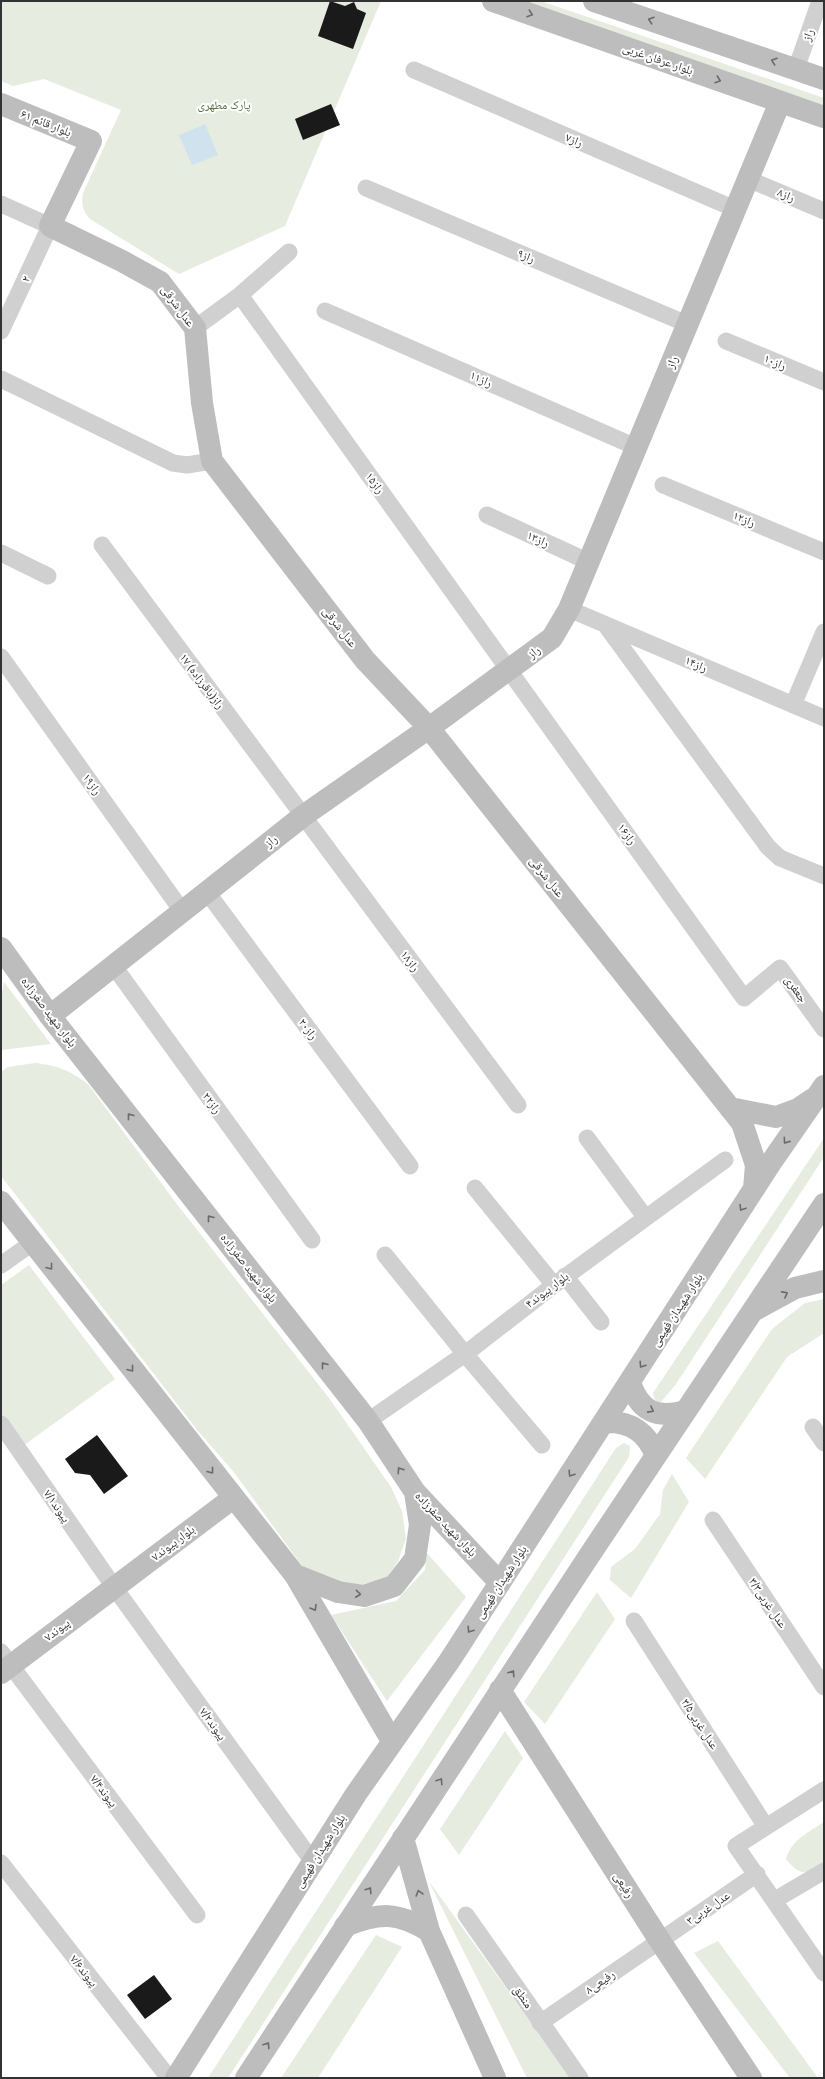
<svg xmlns="http://www.w3.org/2000/svg" width="825" height="2079" viewBox="0 0 825 2079" font-family="'Archivo Narrow','Noto Naskh Arabic',sans-serif">
	<rect width="100%" height="100%" fill="#fff"/>
	<path fill="#e6ecdf" d="M1 1H381L285 226 179 274 90 219C83 211 81 205 83 193L121 110 44 79 13 86 1 81Z
		M510 1H541L824 98V110Z
		M4 982 51 1044 1 1050V998Z
		M35 1063C59 1066 69 1070 88 1084L176 1203 329 1398 391 1487 402 1511 406 1539 398 1561 387 1578 353 1587 308 1574 233 1471 198 1431 1 1176V1072L8 1067Z
		M824 1138V1157L676 1384 660 1403 655 1400 653 1393Z
		M29 1265 115 1379 23 1446 1 1415V1285Z
		M824 1299V1333L787 1357 705 1479 686 1458 772 1329 805 1303Z
		M624 1443 630 1446 629 1457 228 2078H208L616 1448Z
		M672 1474 689 1502 631 1598 610 1580 611 1567 635 1549 660 1514 663 1490Z
		M426 1552 466 1597 387 1701 331 1615 396 1601 425 1570Z
		M597 1592 615 1619 545 1724 524 1702Z
		M505 1731 523 1758 459 1855 440 1829Z
		M824 1822V1865C807 1875 799 1876 786 1859 791 1840 809 1832 824 1822Z
		M428 1880 571 2078H527Z
		M376 1935 402 1947 318 2078H281Z
		M718 1941 818 2078H790L694 1953Z"/>
	<path fill="#cfe2ee" d="M205 124 218 155 192 165 179 135Z"/>
	<path fill="#1a1a1a" d="M330 1 345 6 354 2 357 9 366 13 353 49 318 36Z
		M331 104 340 125 303 140 295 119Z
		M97 1435 128 1476 104 1494 90 1475 75 1473 65 1459Z
		M154 1975 172 1999 145 2019 127 1995Z"/>
	<g fill="none" stroke-linecap="round" stroke-linejoin="round">
		<path stroke="#d0d0d0" stroke-width="17" d="M796 69 820 1
			M414 70 735 209
			M748 179 824 211
			M366 188 687 324
			M1 204 50 226 1 331
			M240 295 744 998 780 968 824 1029
			M325 311 636 447
			M195 328 240 295 289 252
			M726 341 824 382
			M1 379 173 463 187 465 212 461
			M663 485 824 552
			M487 515 589 562
			M102 545 518 1105
			M1 553 48 576
			M569 609 824 718
			M607 627 768 847 780 858 824 876
			M1 657 182 911
			M793 705 824 632
			M207 892 410 1166
			M113 965 312 1240
			M587 1138 645 1217
			M475 1188 554 1285
			M385 1255 465 1354 542 1445
			M1 1265 32 1243
			M565 1276 601 1322
			M368 1421 465 1354 554 1285 725 1160
			M1 1424 114 1587 313 1862
			M813 1427 824 1443
			M713 1520 824 1687
			M634 1621 766 1827
			M1 1652 197 1915
			M824 1790 736 1846 824 1973
			M1 1863 169 2078
			M775 1900 824 1871
			M466 1915 580 2078
			M540 2023 757 1874"/>
		<path stroke="#bdbdbd" stroke-width="22" d="M493 1 824 117
			M594 1 824 79
			M1 104 91 141 50 226 122 261 160 282 195 328 202 403 212 461 365 660 429 728 742 1123 756 1165 754 1189
			M1 948 50 1016 368 1421 415 1492 500 1583
			M50 1016 303 816 429 728 552 638 569 609 780 102
			M730 1108 776 1117 798 1109 813 1099
			M1 1202 295 1575 392 1741
			M753 1311 795 1288 824 1281
			M630 1383C640 1411 656 1419 685 1411
			M605 1422C630 1421 647 1432 656 1456
			M295 1575 338 1592 364 1596 394 1586 415 1559 420 1525 415 1492
			M1 1673 233 1498
			M500 1690 660 1941 751 2078
			M403 1838 429 1931 495 2078
			M345 1926C380 1912 397 1912 429 1931
			M176 2078 356 1794 450 1660 770 1164 824 1086
			M246 2078 589 1556 824 1204"/>
	</g>
	<defs><path id="oneway-chevron" d="M-2-3.5L2.5 0L-2 3.5" fill="none" stroke-width="1.6" stroke-linecap="round" stroke-linejoin="round"/></defs>
	<g stroke="#6a6a6a">
		<use href="#oneway-chevron" transform="translate(530 14) rotate(19)"/>
		<use href="#oneway-chevron" transform="translate(651 20) rotate(-162)"/>
		<use href="#oneway-chevron" transform="translate(774 61) rotate(-161)"/>
		<use href="#oneway-chevron" transform="translate(718 80) rotate(19)"/>
		<use href="#oneway-chevron" transform="translate(130 1116) rotate(-128)"/>
		<use href="#oneway-chevron" transform="translate(786 1141) rotate(125)"/>
		<use href="#oneway-chevron" transform="translate(742 1208) rotate(122)"/>
		<use href="#oneway-chevron" transform="translate(210 1218) rotate(-128)"/>
		<use href="#oneway-chevron" transform="translate(50 1267) rotate(52)"/>
		<use href="#oneway-chevron" transform="translate(785 1294) rotate(-28)"/>
		<use href="#oneway-chevron" transform="translate(324 1365) rotate(-128)"/>
		<use href="#oneway-chevron" transform="translate(642 1365) rotate(123)"/>
		<use href="#oneway-chevron" transform="translate(131 1369) rotate(52)"/>
		<use href="#oneway-chevron" transform="translate(651 1410) rotate(28)"/>
		<use href="#oneway-chevron" transform="translate(400 1470) rotate(-123)"/>
		<use href="#oneway-chevron" transform="translate(211 1471) rotate(52)"/>
		<use href="#oneway-chevron" transform="translate(571 1474) rotate(123)"/>
		<use href="#oneway-chevron" transform="translate(358 1594) rotate(6)"/>
		<use href="#oneway-chevron" transform="translate(314 1608) rotate(60)"/>
		<use href="#oneway-chevron" transform="translate(470 1630) rotate(123)"/>
		<use href="#oneway-chevron" transform="translate(512 1673) rotate(-57)"/>
		<use href="#oneway-chevron" transform="translate(440 1781) rotate(-57)"/>
		<use href="#oneway-chevron" transform="translate(369 1890) rotate(-57)"/>
		<use href="#oneway-chevron" transform="translate(419 1893) rotate(-106)"/>
		<use href="#oneway-chevron" transform="translate(267 2045) rotate(-57)"/>
	</g>
	<g text-anchor="middle" stroke-width="4" stroke-linejoin="round" paint-order="stroke">
		<g font-size="12" fill="#333" stroke="#fff">
			<text transform="translate(808 35) rotate(-70)" y="4">راز</text>
			<text transform="translate(658 59) rotate(19)" y="4">بلوار عرفان غربی</text>
			<text transform="translate(46 123) rotate(22)" y="4">بلوار قائم ۶۱</text>
			<text transform="translate(574 140) rotate(23)" y="4">راز۷</text>
			<text transform="translate(786 195) rotate(23)" y="4">راز۸</text>
			<text transform="translate(526 256) rotate(23)" y="4">راز۹</text>
			<text transform="translate(26 279) rotate(-65)" y="4">۲</text>
			<text transform="translate(178 306) rotate(54)" y="4">عدل شرقی</text>
			<text transform="translate(672 362) rotate(-67)" y="4">راز</text>
			<text transform="translate(775 362) rotate(23)" y="4">راز۱۰</text>
			<text transform="translate(481 379) rotate(24)" y="4">راز۱۱</text>
			<text transform="translate(375 483) rotate(54)" y="4">راز۱۵</text>
			<text transform="translate(744 519) rotate(23)" y="4">راز۱۲</text>
			<text transform="translate(538 539) rotate(24)" y="4">راز۱۳</text>
			<text transform="translate(340 627) rotate(52)" y="4">عدل شرقی</text>
			<text transform="translate(534 652) rotate(-38)" y="4">راز</text>
			<text transform="translate(696 664) rotate(23)" y="4">راز۱۴</text>
			<text transform="translate(202 681) rotate(53)" y="4">۱۷ راز(باقرزاده)</text>
			<text transform="translate(92 784) rotate(55)" y="4">راز۱۹</text>
			<text transform="translate(627 834) rotate(54)" y="4">راز۱۶</text>
			<text transform="translate(271 841) rotate(-38)" y="4">راز</text>
			<text transform="translate(547 877) rotate(52)" y="4">عدل شرقی</text>
			<text transform="translate(410 961) rotate(53)" y="4">راز۱۸</text>
			<text transform="translate(796 989) rotate(55)" y="4">جعفری</text>
			<text transform="translate(49 1012) rotate(53)" y="4">بلوار شهید صفرزاده</text>
			<text transform="translate(308 1029) rotate(53)" y="4">راز۲۰</text>
			<text transform="translate(212 1103) rotate(54)" y="4">راز۲۲</text>
			<text transform="translate(249 1268) rotate(52)" y="4">بلوار شهید صفرزاده</text>
			<text transform="translate(547 1290) rotate(-37)" y="4">بلوار پیوند۴</text>
			<text transform="translate(677 1310) rotate(-57)" y="4">بلوار شهیدان فهیمی</text>
			<text transform="translate(57 1506) rotate(55)" y="4">پیوند۷/۱</text>
			<text transform="translate(446 1524) rotate(47)" y="4">بلوار شهید صفرزاده</text>
			<text transform="translate(173 1543) rotate(-37)" y="4">بلوار پیوند۷</text>
			<text transform="translate(501 1582) rotate(-57)" y="4">بلوار شهیدان فهیمی</text>
			<text transform="translate(768 1603) rotate(56)" y="4">عدل غربی۳/۳</text>
			<text transform="translate(57 1630) rotate(-37)" y="4">پیوند۷</text>
			<text transform="translate(213 1724) rotate(54)" y="4">پیوند۷/۲</text>
			<text transform="translate(700 1724) rotate(57)" y="4">عدل غربی۳/۵</text>
			<text transform="translate(104 1791) rotate(53)" y="4">پیوند۷/۴</text>
			<text transform="translate(320 1851) rotate(-58)" y="4">بلوار شهیدان فهیمی</text>
			<text transform="translate(624 1885) rotate(58)" y="4">رفیعی</text>
			<text transform="translate(708 1908) rotate(-34)" y="4">عدل غربی۳</text>
			<text transform="translate(84 1971) rotate(52)" y="4">پیوند۷/۶</text>
			<text transform="translate(600 1982) rotate(-34)" y="4">۸رفیعی</text>
			<text transform="translate(523 1997) rotate(55)" y="4">منطق</text>
		</g>
		<g font-size="12" fill="#56703f" stroke="#fff">
			<text x="224" y="109">پارک مطهری</text>
		</g>
	</g>
	<rect width="825" height="2079" fill="none" stroke="#333333" stroke-width="4"/>
</svg>
